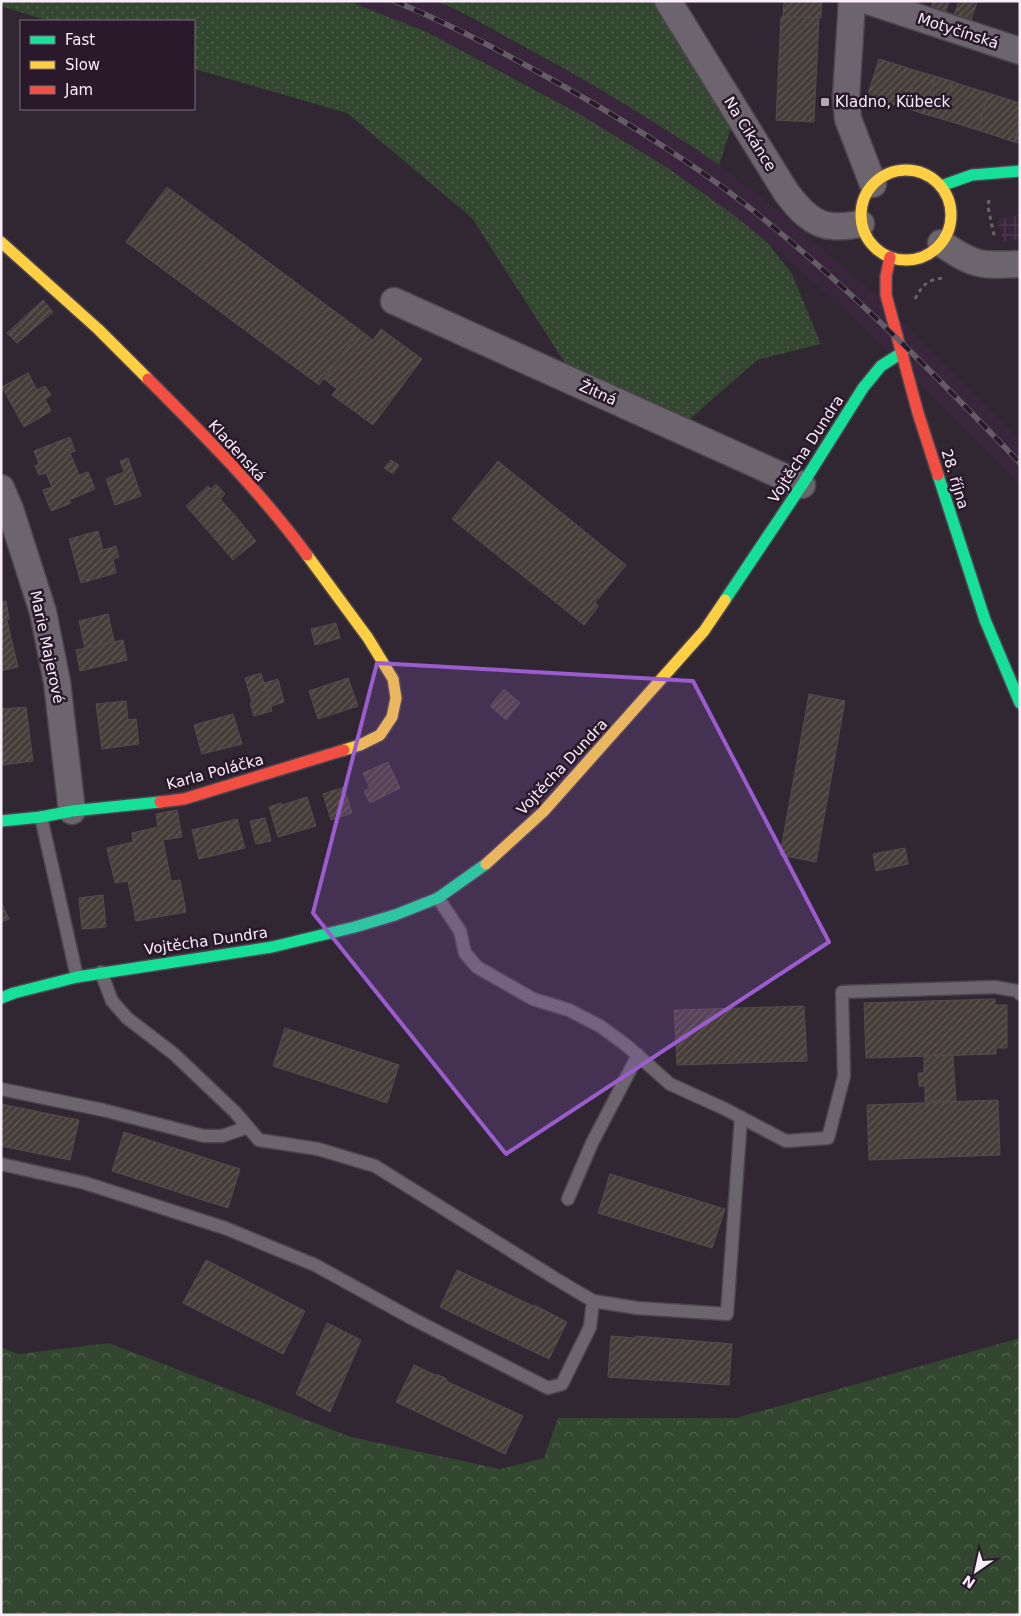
<svg xmlns="http://www.w3.org/2000/svg" width="1021" height="1616" viewBox="0 0 1021 1616" font-family="'DejaVu Sans',sans-serif">
<style>
.built{fill:#3a263c}
.industrial{fill:url(#industrial-grid)}
.grass{fill:url(#grass-dots)}
.forest{fill:url(#forest-crowns)}
.building{fill:url(#building-hatch);stroke:#534c4c}
.lines{fill:none;stroke-linecap:round;stroke-linejoin:round}
.lane-casing{stroke:#4d454e;stroke-width:15}
.street-casing{stroke:#4d454e;stroke-width:29}
.fast-casing{stroke:#4d454e;stroke-width:14}
.slow-casing{stroke:#4d454e;stroke-width:14}
.jam-casing{stroke:#4d454e;stroke-width:14}
.path{stroke:#6a636a;stroke-width:3;stroke-dasharray:4 4;stroke-linecap:butt}
.lane{stroke:#6c656e;stroke-width:12}
.street{stroke:#6c656e;stroke-width:26}
.fast{stroke:#16e098;stroke-width:11}
.slow{stroke:#ffcf43;stroke-width:11}
.jam{stroke:#f24e42;stroke-width:11}
.rail-casing{stroke:#655d66;stroke-width:5.5}
.rail{stroke:#2a192b;stroke-width:4;stroke-dasharray:11;stroke-linecap:butt}
.marked{fill:#9a5cce;fill-opacity:0.2;stroke:#9a5cce;stroke-width:4;stroke-linejoin:round}
.poi-dot{fill:#b3a8b4;stroke:#2a192b;stroke-width:2}
.labels{text-anchor:middle;dominant-baseline:central;stroke-width:5;stroke-linejoin:round;paint-order:stroke}
.street-label{font-size:15px;fill:#f9edfa;stroke:#2a192b}
.poi-label{font-size:15px;fill:#f9edfa;stroke:#2a192b;text-anchor:start}
</style>
<defs>
<pattern id="industrial-grid" width="8" height="8" patternUnits="userSpaceOnUse" patternTransform="scale(1.25)"><rect width="8" height="8" fill="#3a263c"/><path d="M0 4h8M4 0v8" fill="none" stroke="#4e3b4f"/></pattern>
<pattern id="grass-dots" width="8" height="8" patternUnits="userSpaceOnUse" patternTransform="scale(1.25)"><rect width="8" height="8" fill="#33462f"/><path d="M2 2h.1M6 6h.1" fill="none" stroke="#51614e" stroke-width="1.8" stroke-linecap="round"/></pattern>
<pattern id="forest-crowns" width="20" height="18" patternUnits="userSpaceOnUse" patternTransform="scale(1.25)"><rect width="20" height="18" fill="#33462f"/><path d="M2 6a3 3 0 1 1 6 0M12 15a3 3 0 1 1 6 0" fill="none" stroke="#51614e"/></pattern>
<pattern id="building-hatch" width="6" height="6" patternUnits="userSpaceOnUse" patternTransform="scale(1.25)"><rect width="6" height="6" fill="#463d39"/><path d="M-1 1l2-2M0 6l6-6M5 7l2-2" fill="none" stroke="#615957"/></pattern>
</defs>
<rect width="100%" height="100%" fill="#302732"/>
<path class="built" d="M348,1H436L440,3L592,85L652,120L719,165L788,218L874,294L1020,440V485L853,317L768,243L700,191L635,147L516,78L427,32Z"/>
<path class="industrial" d="M1020,215V240L1003,241L997,219Z"/>
<path class="grass" d="M1,1H348L427,32L576,112L668,168L735,216L768,243L792,274L821,344L757,360L690,419L565,363L472,218L347,113L194,69V21H49L1,6Z
M436,1H666L731,128L719,165C654,120 586,80 517,43C491,29 464,12 436,1Z"/>
<path class="forest" d="M1020,1338V1615H1V1347L18,1354L109,1343L351,1437L500,1469L544,1458L558,1418H736Z"/>
<path class="building" d="M784,1H822L821,18L783,17Z
M933,1H949L944,18L930,13Z
M959,1L977,2L969,27L952,21Z
M781,17L819,18L814,122L776,120Z
M879,59L917,71L906,108L867,97Z
M917,71L935,76L924,114L906,108Z
M935,76L955,82H953L942,119L924,114Z
M953,82L988,93L978,130L942,119Z
M988,93L1020,103V122L1014,142L978,130Z
M1020,122V143L1014,142Z
M167,187L360,330L319,385L126,242Z
M43,300L53,312L17,343L7,333Z
M381,329L422,359L373,425L332,395L337,389L324,379L360,330L373,340Z
M28,373L37,390L45,386L51,395L45,399L51,411L24,427L2,387Z
M70,437L75,451L70,453L79,475L88,472L95,489L69,500L71,503L51,511L43,490L52,487L46,473L39,475L35,466L39,464L34,451Z
M128,458L141,496L115,505L106,479L124,472L120,461Z
M391,460L399,465L393,474L384,468Z
M498,461L626,565L595,603L599,606L584,625L452,519Z
M216,484L225,494L220,499L238,519L215,539L186,506L208,486L211,489Z
M238,519L256,541L233,560L215,539Z
M98,531L103,550L116,546L119,557L113,559L116,573L81,583L69,539Z
M6,601L9,619L1,622V602Z
M108,614L114,641L85,648L79,621Z
M7,621L18,667L1,671V622Z
M336,623L340,638L315,645L311,629Z
M123,640L127,660L80,671L76,650Z
M261,673L272,711L254,716L250,703L252,702L245,678Z
M348,678L358,706L318,719L309,691Z
M278,679L284,702L271,706L264,683Z
M504,689L520,703L506,720L490,706Z
M809,694L845,701L816,862L780,855Z
M126,701L128,720L136,719L139,744L102,749L96,704Z
M26,707L33,761L3,765L1,749V709Z
M233,714L242,744L202,754L194,725Z
M388,762L400,788L370,803L364,791L370,788L363,773Z
M344,787L352,813L331,820L323,794Z
M307,797L316,826L278,837L269,807L281,803L282,805Z
M177,810L182,837L163,840L171,881L180,880L186,912L136,921L128,881L115,883L107,848L133,842L132,833L158,827L156,814Z
M265,818L271,841L256,844L250,821Z
M237,819L245,848L199,859L192,830Z
M905,848L908,864L876,871L873,854Z
M103,895L106,927L82,929L79,898Z
M1,902L9,919L1,922Z
M995,999V1005H1007V1048H996V1054L866,1058L864,1003Z
M804,1006L807,1061L677,1065L674,1010Z
M285,1028L399,1065L387,1103L273,1066Z
M953,1055L956,1101L925,1102V1086H919L918,1073H924V1056Z
M998,1100L1000,1155L869,1160L867,1105Z
M1,1104L79,1120L70,1160L1,1146Z
M124,1132L240,1169L228,1208L112,1171Z
M610,1174L725,1209L712,1248L598,1213Z
M206,1260L305,1311L283,1354L183,1303Z
M457,1270L533,1306L534,1305L567,1322L549,1359L440,1307Z
M327,1323L361,1340L330,1412L296,1394Z
M611,1336L635,1338L636,1336L732,1344L729,1385L608,1377Z
M414,1365L435,1375L436,1374L447,1379L446,1381L523,1416L505,1454L396,1402Z"/>
<g class="lines">
<g class="lane-casing">
<path id="lane" d="M41,817L77,977
M438,898L460,931L465,953L477,967L533,999L569,1010L600,1026L626,1045L670,1084L725,1109L786,1141L828,1138L844,1076L842,992L995,987L1018,991L1020,994
M101,972L112,1001L127,1018L174,1054L235,1112L259,1140L318,1149L375,1166L556,1279L593,1301L637,1308L727,1314L741,1117
M1,1089L103,1110L204,1136H222L248,1127
M1,1164L85,1183L225,1228L315,1265L413,1319L548,1388L562,1384L590,1327L593,1301
M568,1199L592,1143L638,1055"/>
</g>
<g class="street-casing">
<path id="street" d="M668,1L786,192C797,207 813,226 833,226C842,227 852,225 861,224
M852,1L846,97L848,119L873,184
M868,1L1020,51
M941,243C974,266 981,266 1020,264
M394,301L802,485
M1,488L10,509L43,612L57,682L72,811"/>
</g>
<g class="fast-casing">
<path id="fast" d="M941,186L972,175L1020,171
M938,475L985,620L1020,703
M725,600L802,485L863,388L881,366L903,352
M1,821L41,817L72,811L160,802
M1,998L14,993L77,977L272,947L355,927L395,915L438,898L486,864"/>
</g>
<g class="slow-casing">
<path id="slow" d="M861 215a45 45 0 1 1 90 0a45 45 0 1 1-90 0Z
M1,242L98,329L148,379
M307,555L368,638L393,679L396,698L392,717L380,735L360,745L344,750
M486,864L543,812L704,631L725,600"/>
</g>
<g class="jam-casing">
<path id="jam" d="M890,257L886,276V295L918,413L938,475
M148,379C203,434 260,491 307,555
M160,802L184,799L344,750"/>
</g>
<path class="path" d="M989,200L988,207L994,235L993,238
M915,299C922,285 928,279 944,278"/>
<use href="#lane" class="lane"/>
<use href="#street" class="street"/>
<use href="#fast" class="fast"/>
<use href="#slow" class="slow"/>
<use href="#jam" class="jam"/>
<g class="rail-casing">
<path id="rail" d="M394,1C450,24 503,52 556,82C634,126 710,173 778,231C864,302 942,382 1020,463"/>
</g>
<use href="#rail" class="rail"/>
</g>
<path class="marked" d="M377,663L693,681L829,942L506,1154L313,913Z"/>
<rect class="poi-dot" x="820" y="97" width="10" height="10" rx="2.5"/>
<g class="labels">
<g class="street-label">
<text transform="translate(958 31) rotate(18)">Motyčínská</text>
<text transform="translate(750 134) rotate(58)">Na Cikánce</text>
<text transform="translate(598 393) rotate(24)">Žitná</text>
<text transform="translate(806 449) rotate(-57)">Vojtěcha Dundra</text>
<text transform="translate(237 451) rotate(48)">Kladenská</text>
<text transform="translate(955 479) rotate(73)">28. října</text>
<text transform="translate(47 647) rotate(78)">Marie Majerové</text>
<text transform="translate(562 767) rotate(-47)">Vojtěcha Dundra</text>
<text transform="translate(215 772) rotate(-15)">Karla Poláčka</text>
<text transform="translate(206 941) rotate(-8)">Vojtěcha Dundra</text>
</g>
<g class="poi-label">
<text x="835" y="102">Kladno, Kübeck</text>
</g>
</g>
<rect width="1021" height="1616" fill="none" stroke="#f9edfa" stroke-width="5"/>
<rect x="20" y="20" width="175" height="90" fill="#2a192b" stroke="#7d6e7e"/>
<rect x="30" y="36" width="25" height="8" fill="#16e098" stroke="#7d6e7e"/>
<text x="65" y="45" font-size="15" fill="#f9edfa">Fast</text>
<rect x="30" y="61" width="25" height="8" fill="#ffcf43" stroke="#7d6e7e"/>
<text x="65" y="70" font-size="15" fill="#f9edfa">Slow</text>
<rect x="30" y="86" width="25" height="8" fill="#f24e42" stroke="#7d6e7e"/>
<text x="65" y="95" font-size="15" fill="#f9edfa">Jam</text>
<g transform="translate(976 1571) rotate(214)" stroke="#2a192b" stroke-width="4" paint-order="stroke">
<path d="M0-4L9 19L0 12L-9 19Z" fill="#f9edfa"/>
<text y="-8" font-size="14" font-weight="bold" text-anchor="middle" fill="#f9edfa">N</text>
</g>
</svg>
